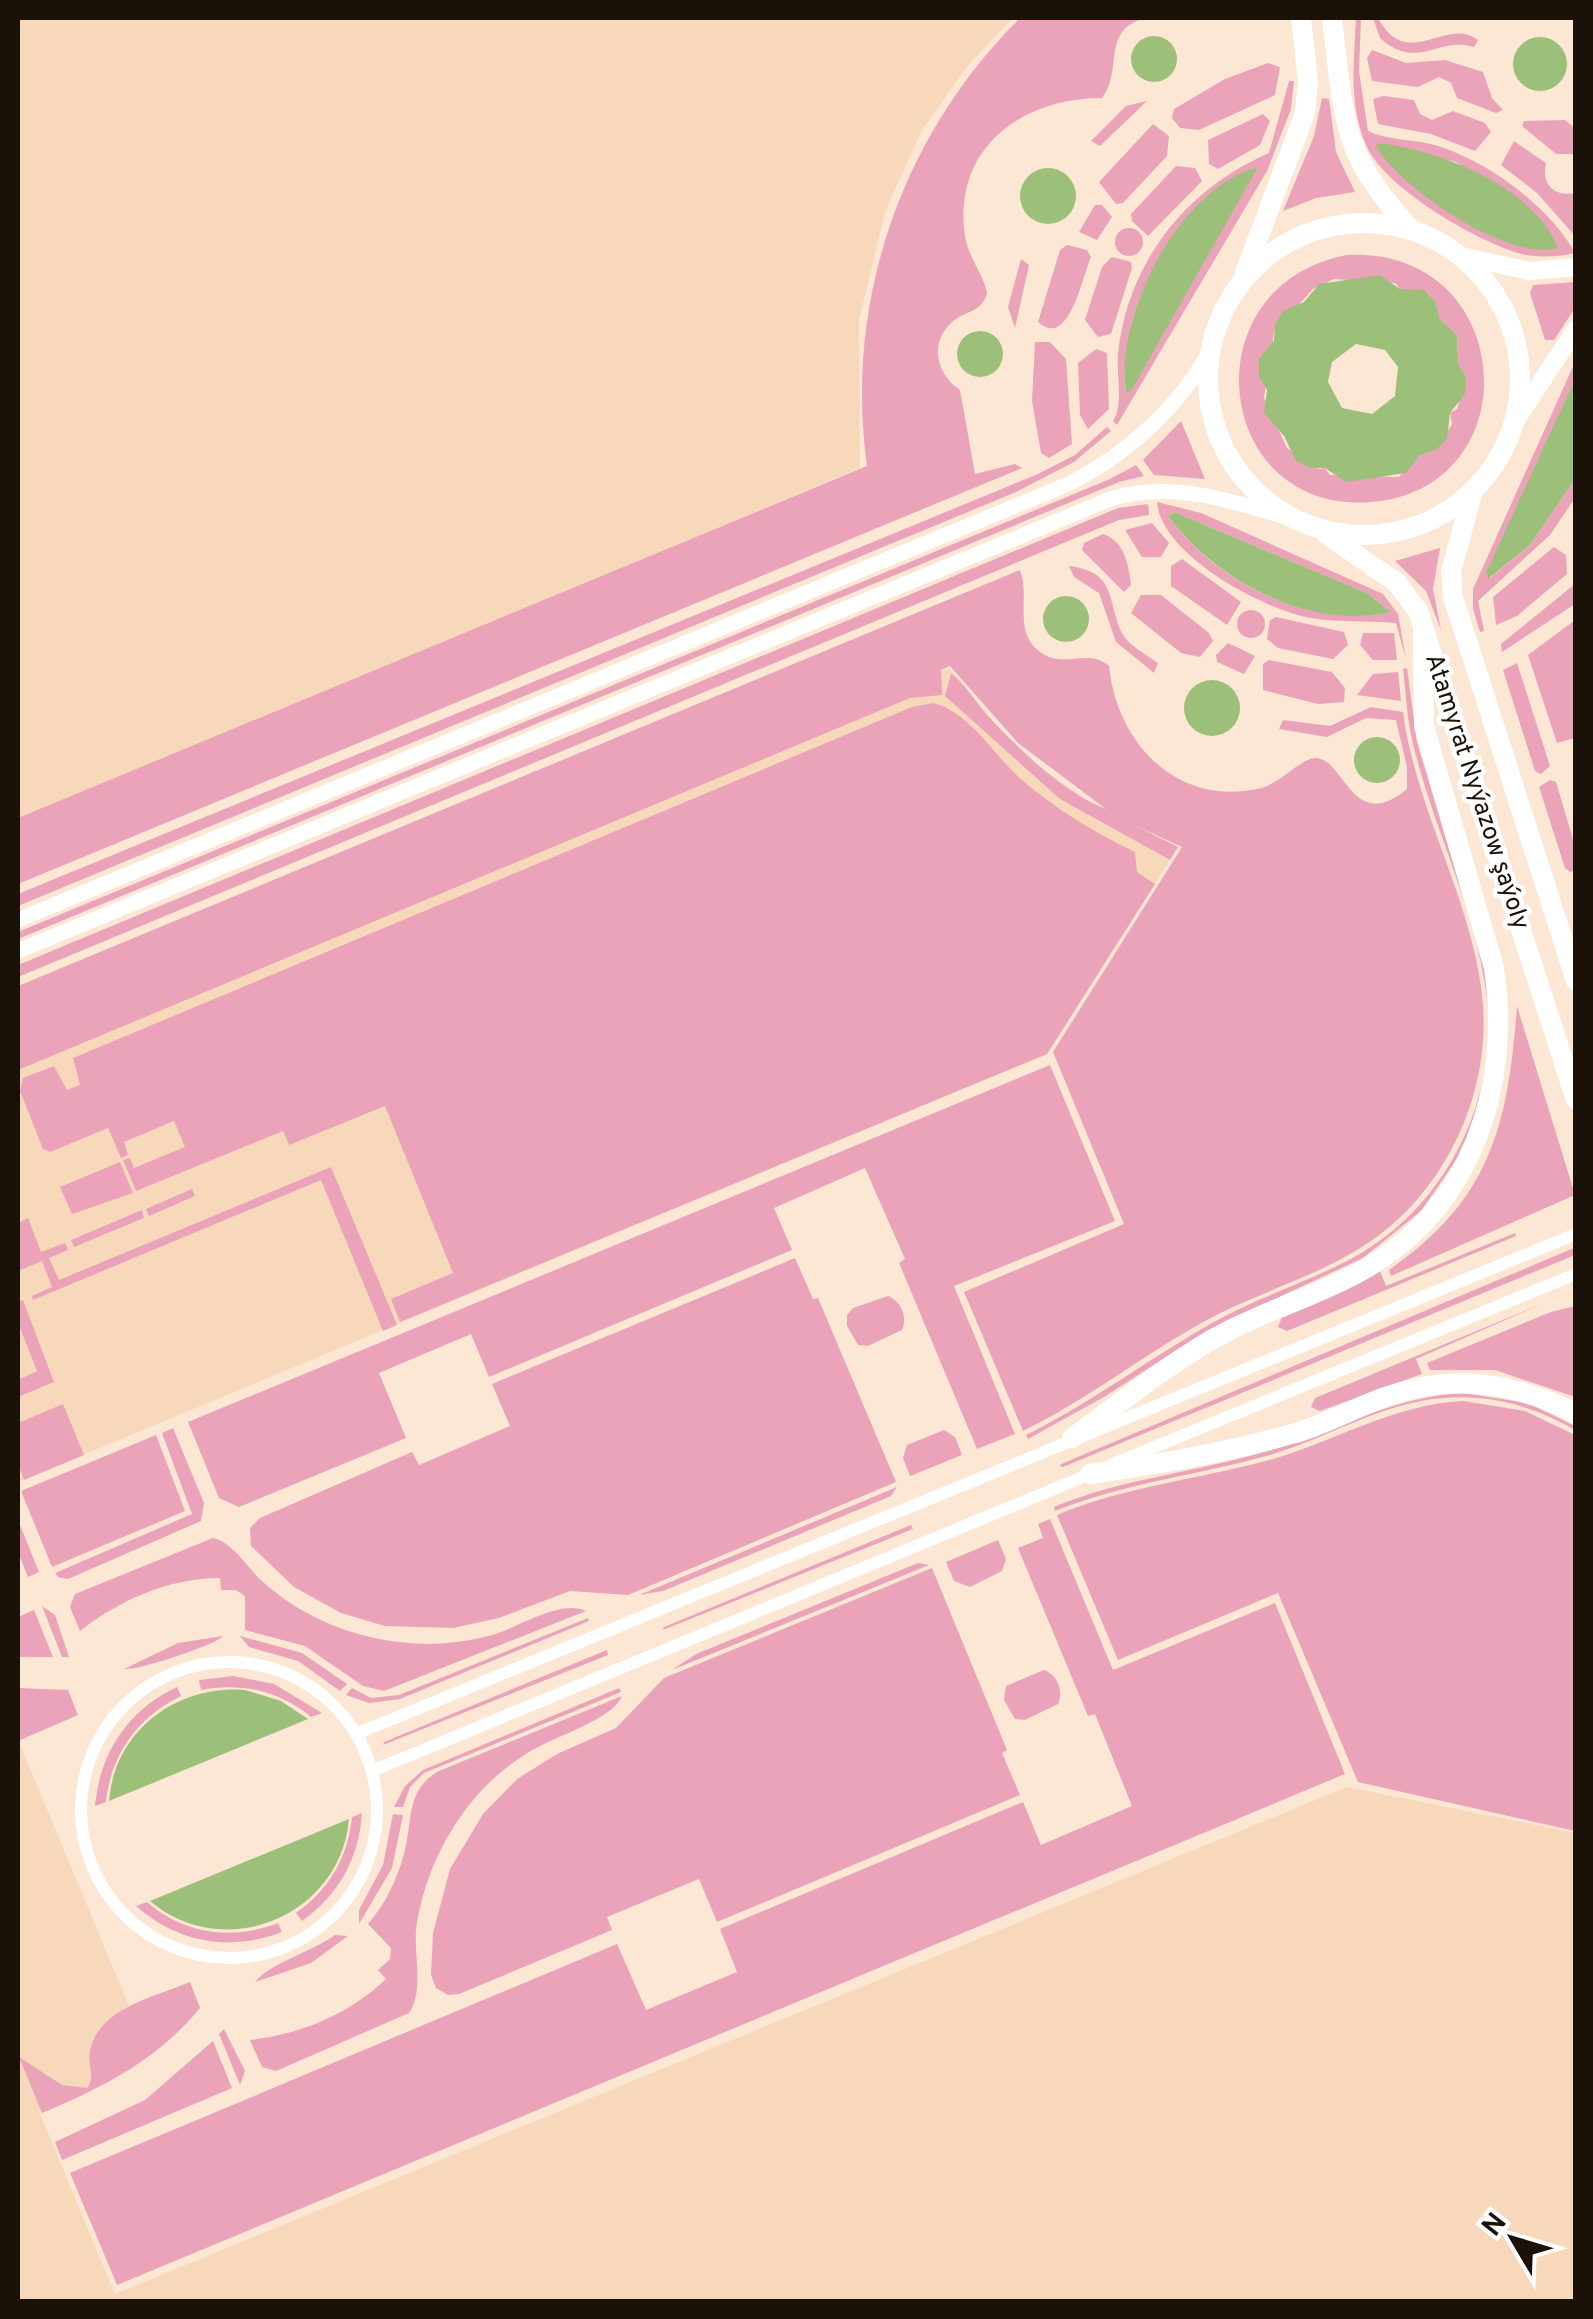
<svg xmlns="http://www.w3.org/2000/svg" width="1593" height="2319" viewBox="0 0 1593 2319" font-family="Overpass,sans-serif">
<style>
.built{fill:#f8d8bb}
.green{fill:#eba3ba;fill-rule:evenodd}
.water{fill:#9cc079;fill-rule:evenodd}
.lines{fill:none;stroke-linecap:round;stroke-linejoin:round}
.minor{stroke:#fff;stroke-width:12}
.tertiary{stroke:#fff;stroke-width:15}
.secondary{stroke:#fff;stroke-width:18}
.primary{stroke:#fff;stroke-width:20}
.labels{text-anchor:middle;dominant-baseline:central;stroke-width:9;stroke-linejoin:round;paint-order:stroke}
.street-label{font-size:25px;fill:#1a1109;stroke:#fff}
</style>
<rect width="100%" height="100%" fill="#fce7d4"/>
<path class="built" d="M18,18H1013L969,64L922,130L885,212L859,320L860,468L18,821Z
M949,668L997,726L1038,766L1094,805L1178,847L1047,1054L18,1482V1055Z
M18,1740L145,2044L89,2089L39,2111L115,2294L1347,1787L1575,1833V2301H18Z"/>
<path class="green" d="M1020,18H1146C1100,29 1124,70 1102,98C1022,98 952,148 965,236C968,257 983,273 987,293C982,313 966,310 952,322C929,343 936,374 960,390L975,474L1015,464L1022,468L18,884V818L867,466C844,302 901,136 1020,18Z
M1356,18H1361L1359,71L1368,131C1389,141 1416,139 1438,146C1492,163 1552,210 1575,253C1558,257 1540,258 1522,254C1479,243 1385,188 1367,147C1348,107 1354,60 1356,18ZM1379,143L1456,162L1524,206C1461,196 1409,207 1379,143Z
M1373,18H1378C1408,73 1446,15 1478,40L1474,47C1437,36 1418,72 1380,38Z
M1372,50L1406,63L1445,60L1483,72L1492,98L1503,110L1496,113L1457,98L1451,83L1439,77L1418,87L1372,81L1367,58Z
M1268,63L1280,67L1275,95L1199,130L1180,128L1172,118L1174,109L1225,79Z
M1289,81H1294L1291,109L1267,171L1117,425L1113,421C1124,405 1116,373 1118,353C1128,262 1186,189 1269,153ZM1239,176L1125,391C1121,301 1167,227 1239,176Z
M1383,96L1414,100L1420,114L1432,120L1453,111L1485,123L1491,132L1475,151L1431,134L1378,124L1373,99Z
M1322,98L1329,99L1336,152L1355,192L1316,198L1283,211L1314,136Z
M1147,101L1100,146L1091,141L1126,106Z
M1263,114L1270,121L1260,145L1218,169L1209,164L1208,140Z
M1565,120L1575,128V154H1556L1522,126L1524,121Z
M1153,124L1169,136L1167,156L1123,203L1116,204L1099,182Z
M1514,141L1546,163C1541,185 1555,197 1575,193V236L1537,193L1501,165Z
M1176,166L1195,168L1202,181L1148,236L1132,221L1131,214Z
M1095,205H1102L1112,217L1097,240L1079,232Z
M1115 242a14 14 0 1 1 28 0a14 14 0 1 1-28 0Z
M1067,245L1087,250L1091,257C1082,277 1069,350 1038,322L1060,250Z
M1347,255C1517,246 1533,488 1372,502C1214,516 1186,286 1347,255ZM1334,279L1395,283L1400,289L1430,295L1440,319L1457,335L1458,363L1466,378L1457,409L1450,413L1452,424L1436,450L1420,454L1399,477L1330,475L1325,468L1318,469L1287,448L1264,398L1274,332L1313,289Z
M1112,257L1131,262L1132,268L1111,334L1098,337L1085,320L1102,267Z
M1021,259L1029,265L1015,328L1008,307Z
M1575,282V308L1554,340H1545L1530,293L1533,285Z
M1035,342H1050L1066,359L1072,444L1049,458L1041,453L1032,401Z
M1096,349L1107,353L1109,409L1088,429L1080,415L1078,363Z
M1575,362V379L1486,576L1490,578L1530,545L1575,479V498L1550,535L1478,601L1484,631L1480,632L1473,609V589Z
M1181,421L1205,479L1154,475L1143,460Z
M1107,427L1111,431L1074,462L1016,492L18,906V894L1038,474L1075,455Z
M1136,465L1144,476L1119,482L18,939V932L1110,479Z
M1157,502L1201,513L1383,594L1398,614L1406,659L1396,623C1368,620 1340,623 1311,618C1264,610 1161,555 1157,502ZM1174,512L1367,593L1391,612C1308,629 1217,583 1168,516Z
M1148,504L1149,515L1119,520L18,977V965L1118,508Z
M1152,523L1169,543L1161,557H1142L1125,530Z
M1103,534C1125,541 1129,566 1131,585L1124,592L1082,550L1084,543Z
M1554,547L1566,555L1567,574L1517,616L1496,625L1493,597Z
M1440,548L1433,589L1441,630L1426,591L1395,561Z
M1182,559L1241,602L1227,625L1171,586V566Z
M1069,566C1116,572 1107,598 1121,631C1126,644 1147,655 1158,663L1154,673L1116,642L1099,593L1074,577Z
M1020,570C1031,598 1011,634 1043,654C1066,668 1088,648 1109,666C1117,744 1178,808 1261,788C1280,783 1300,760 1314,758C1344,755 1351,836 1407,789V767L1396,720L1366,718L1327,737L1279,729L1283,720L1330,726L1371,707L1403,712C1416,812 1475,904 1483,1005C1490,1101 1440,1201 1357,1250C1309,1279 1254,1294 1205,1321C1143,1355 1087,1400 1023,1431L964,1292L1124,1224L1053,1052L1182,847L1134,825L1178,847L1170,860L1060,799L945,696L951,674C963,681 976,702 987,715C1019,749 1062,792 1106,809L1018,743L950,666L941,670L942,695L910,698L18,1070V986Z
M1575,584V604L1502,652L1501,644Z
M1141,595H1161L1209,633L1213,641L1200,657L1181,653L1131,613Z
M1237 624a14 14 0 1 1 28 0a14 14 0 1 1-28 0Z
M1276,617L1344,632L1348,645L1333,659L1278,648L1267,639L1270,620Z
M1575,620V738L1557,743L1528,655Z
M1363,633H1394L1397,660H1373L1360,645Z
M1228,643L1255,656L1244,674L1217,662L1216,655Z
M1269,660L1332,672L1345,688L1344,702L1318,704L1263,690V664Z
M1517,663L1550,766L1541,774L1535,771L1503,670Z
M1407,668L1417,742L1490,987L1489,1069L1464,1149L1421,1211L1363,1258L1206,1331L1104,1397L1028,1439L1026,1435C1092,1402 1150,1358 1214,1322C1260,1296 1312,1281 1358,1255C1449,1203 1501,1094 1486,991C1474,906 1433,827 1413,744C1407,719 1406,694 1403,669Z
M1398,672L1401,701L1357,695L1373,674Z
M933,703C969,711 995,757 1022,780C1056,809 1095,833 1135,852L1137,872L1155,884L1047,1054L400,1322L391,1299L453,1273L385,1106L289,1145L283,1131L136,1191L123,1160L130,1158L134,1168L185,1147L174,1121L124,1142L128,1155L121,1158L108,1128L50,1152L43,1149L20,1091L23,1078L54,1066L67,1090L80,1085L73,1058L912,707Z
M1550,780L1556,782L1575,846V870L1570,872L1565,868L1539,787Z
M1517,1006L1575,1195L1391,1276L1389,1270C1493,1198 1508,1122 1517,1006Z
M1050,1065L1115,1221L954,1286L1015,1434L977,1449L899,1263L905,1259L865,1168L774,1208L792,1250L489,1377L471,1334L379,1373L406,1438L239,1507L219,1498L188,1422Z
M120,1162L133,1193L72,1214L60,1187Z
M331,1167L397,1325L383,1331L321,1180L33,1300L32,1296L52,1287L42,1261L18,1271V1223L28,1218L41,1252L65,1243L68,1250L49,1258L59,1280Z
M192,1189L195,1196L149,1216L146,1209Z
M142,1210L144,1218L74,1247L71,1240Z
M1515,1233L1516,1236L1287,1331L1278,1327L1282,1317L1380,1271L1386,1286Z
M1574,1248L1575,1255L1063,1467L1059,1465Z
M795,1258L813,1299L818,1298L896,1482L628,1595L570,1591L499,1618L453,1628L385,1626L341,1613L294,1587L251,1546L250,1528L260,1518L412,1452L419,1465L510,1426L492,1384Z
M888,1296C901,1301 908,1317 902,1330L868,1346L858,1345L847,1326V1315L853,1308Z
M23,1300L54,1382L18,1397V1380L37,1371L18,1323V1302Z
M1544,1303L1416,1359L1422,1374L1320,1411L1311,1407L1315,1398Z
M1575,1306V1397L1495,1370H1430L1427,1363L1551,1312Z
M1463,1393L1528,1403L1575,1426V1430C1535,1407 1491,1394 1444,1398C1383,1402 1328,1438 1270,1455C1199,1475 1124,1483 1055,1511L1054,1507C1123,1478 1199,1472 1271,1450C1336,1431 1394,1396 1463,1393Z
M1463,1401L1525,1411L1575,1435V1831L1358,1782L1278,1593L1118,1660L1057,1515C1126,1486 1201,1479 1273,1459C1338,1440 1395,1404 1463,1401Z
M63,1404L84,1455L24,1480L18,1463V1423Z
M173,1428L204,1503L201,1521L68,1579L58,1577L55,1573L192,1514L162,1433Z
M944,1430L955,1437L962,1455L910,1476L903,1458L907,1445Z
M156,1435L185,1511L52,1567L21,1491Z
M897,1487L891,1496L663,1591L639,1595Z
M1050,1519L1113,1670L1275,1603L1345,1774L117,2285L70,2173L617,1944L646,2010L737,1972L720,1929L1023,1802L1041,1845L1132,1806L1095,1714L1088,1716L1018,1548L1043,1538L1038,1524Z
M18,1520L39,1572L28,1577L18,1552Z
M911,1525L913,1529L663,1630L664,1627Z
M213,1538C234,1543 247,1568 263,1582C303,1618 356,1639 409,1643C436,1646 466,1642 492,1635C519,1628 559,1599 586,1611L384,1691L363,1686L305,1646L245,1630V1596L236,1590H221L220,1578C169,1578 120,1600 80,1631L70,1607L75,1594Z
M998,1540L1006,1559L1002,1571L970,1587L954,1581L946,1562Z
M918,1563L929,1565L672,1670L696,1654Z
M932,1568L1007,1750L1002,1753L1020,1795L717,1922L699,1879L607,1917L612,1930L459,1994L448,1995L436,1988L431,1975L433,1933L450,1869L483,1814L517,1779L557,1754L616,1728L664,1678Z
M42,1606L55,1615L69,1657H62Z
M34,1610L53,1657H18V1617Z
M588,1618L589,1621L400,1699L369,1703L346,1695L352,1688L371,1698L399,1695Z
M223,1636C218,1644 137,1671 124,1669L178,1643Z
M240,1636L302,1653L347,1684L340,1691L298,1661L249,1647Z
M607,1650L608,1655L383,1745L384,1742Z
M1044,1670C1058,1675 1064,1692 1058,1704L1025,1720L1015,1719L1004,1700L1006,1686Z
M233,1676L274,1684L322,1713L311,1717C280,1691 241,1682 201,1690L199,1680Z
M177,1687L181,1696C138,1717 111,1754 106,1802L95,1806C100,1752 128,1710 177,1687Z
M18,1688L68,1690L78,1715L18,1741Z
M619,1688L621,1692L424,1773L410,1787L403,1807H394L405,1786L423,1770Z
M622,1696C613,1720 549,1738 526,1754C507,1766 489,1781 474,1799C443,1836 422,1883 416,1930C414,1956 424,1992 409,2013L276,2071L262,2067L250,2040C301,2034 348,2015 386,1979L378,1970L390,1959L391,1948L368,1924C385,1904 397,1880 404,1854C413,1821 405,1790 439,1771Z
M362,1813C359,1858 339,1895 302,1921L296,1913C329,1890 348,1857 352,1817Z
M393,1814L403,1815L392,1868L359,1924V1910L383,1865Z
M147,1902C184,1934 232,1941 278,1923L282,1932C230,1952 178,1943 136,1906Z
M335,1935L348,1936L311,1963L255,1982C270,1963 312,1952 335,1935Z
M190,1982L200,2008C157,2060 104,2087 42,2113L19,2057L62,2085L87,2088C96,2076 87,2065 90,2051C98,2008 155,1997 190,1982Z
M224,2029L245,2071L240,2085L219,2034Z
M213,2041L232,2088L62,2160L55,2142L145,2100Z"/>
<path class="water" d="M1131 59a23 23 0 1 1 46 0a23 23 0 1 1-46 0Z
M1513 64a27 27 0 1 1 54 0a27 27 0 1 1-54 0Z
M1379,143C1440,150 1533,186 1558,248C1509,263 1399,187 1376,146Z
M1258,167L1131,391L1126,393C1114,316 1179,188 1258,167Z
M1020 196a28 28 0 1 1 56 0a28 28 0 1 1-56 0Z
M1380,275L1400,289L1424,290L1435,301L1440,319L1457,335L1458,363L1466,378L1465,394L1450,413L1447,439L1436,450L1420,455L1406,473L1346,482L1325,468H1310L1296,461L1284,436L1264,413L1267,390L1259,376V359L1274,340L1275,324L1283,311L1304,302L1319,284ZM1356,344L1385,350L1398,367L1395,396L1372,414L1342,408L1328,382L1332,362Z
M957 354a23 23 0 1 1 46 0a23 23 0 1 1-46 0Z
M1575,379V479L1530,545L1488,579L1486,573Z
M1174,512L1367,593L1391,612C1309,631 1216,581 1168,516Z
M1043 619a23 23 0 1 1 46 0a23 23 0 1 1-46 0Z
M1184 708a28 28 0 1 1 56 0a28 28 0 1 1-56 0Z
M1354 760a23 23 0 1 1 46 0a23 23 0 1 1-46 0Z
M245,1690L281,1701L308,1719L109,1801C115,1730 177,1685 245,1690Z
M349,1819C341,1916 224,1964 150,1901Z"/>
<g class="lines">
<path class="minor" d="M1113,1464L1576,1274
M81 1810a148 148 0 1 1 296 0a148 148 0 1 1-296 0Z
M356,1734L1576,1234
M372,1771L1095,1472"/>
<path class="tertiary" d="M18,920L1066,485C1124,457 1179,408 1210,350
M18,951L1113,498C1177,480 1237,503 1299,521"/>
<path class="secondary" d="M1461,256L1529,271L1576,267
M1512,426L1576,329"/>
<path class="primary" d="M1332,18C1344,115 1339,153 1410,228
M1208 379a156 156 0 1 1 312 0a156 156 0 1 1-312 0Z
M1245,273L1305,113L1308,81L1301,18
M1473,490L1451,572L1453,597L1576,981
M1326,534L1397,583L1418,611L1576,1100
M1072,1438C1123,1401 1174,1359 1230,1330C1273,1308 1321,1294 1363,1270C1471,1209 1512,1087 1494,968L1424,726L1423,628
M1090,1474C1158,1464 1225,1453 1292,1434C1326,1425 1357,1406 1391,1395C1453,1374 1519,1383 1576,1414"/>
</g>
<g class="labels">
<g class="street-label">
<text transform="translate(1476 792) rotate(72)">Atamyrat Nyýazow şaýoly</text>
</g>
</g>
<rect width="1593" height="2319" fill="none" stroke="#1a1109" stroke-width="40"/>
<g transform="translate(1513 2239) rotate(308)" stroke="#ffffff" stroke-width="8" paint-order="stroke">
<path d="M0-8L18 38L0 25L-18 38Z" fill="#1a1109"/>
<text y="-15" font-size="28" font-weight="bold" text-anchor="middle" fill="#1a1109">N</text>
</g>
</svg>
